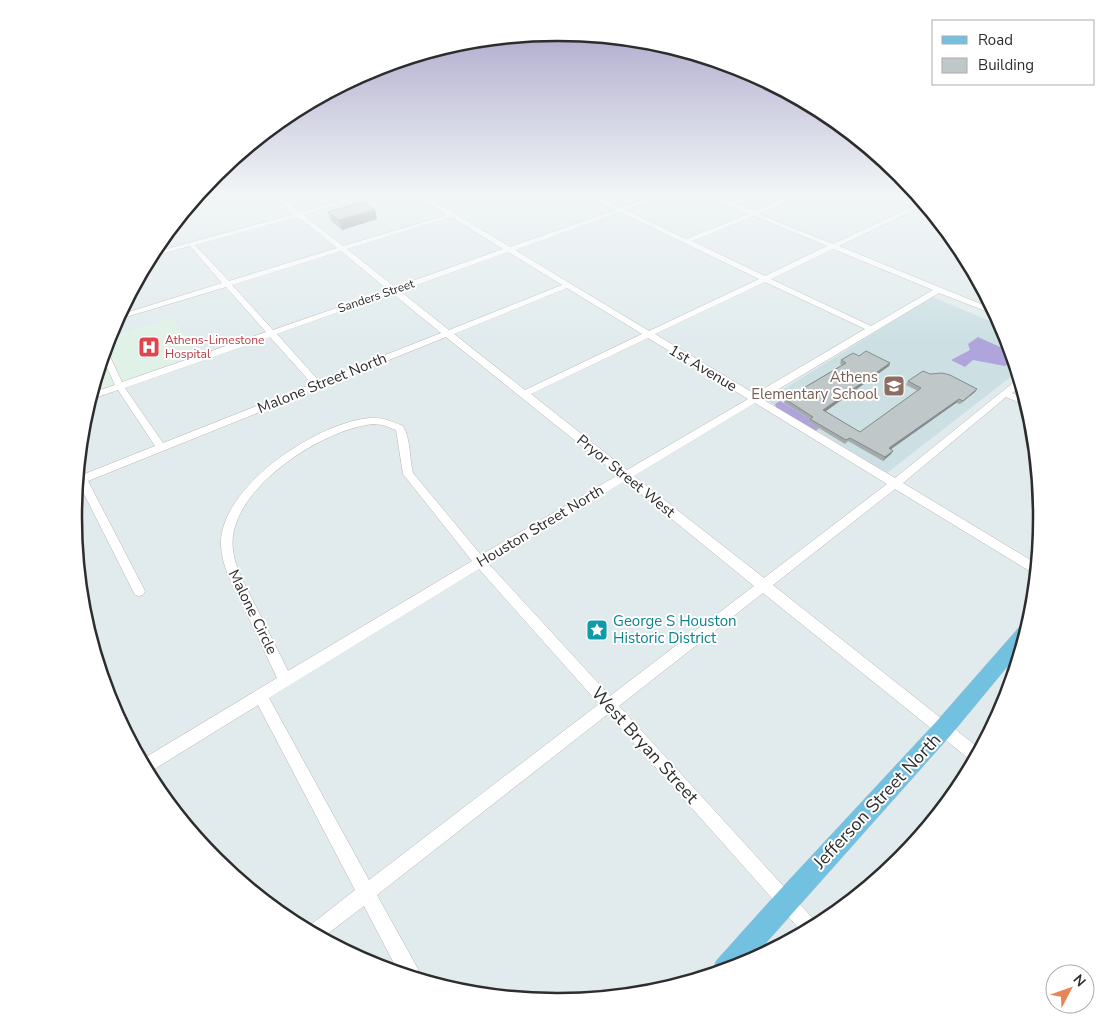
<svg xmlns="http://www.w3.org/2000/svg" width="1115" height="1034" viewBox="0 0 1115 1034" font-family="'Nunito Sans',sans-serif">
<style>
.education{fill:#cce0e4}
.medical{fill:#e0f2e8}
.green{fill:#afa5dc}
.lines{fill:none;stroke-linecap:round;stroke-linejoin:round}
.minor-casing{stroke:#bbb5b2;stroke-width:1}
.major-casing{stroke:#c8c8c8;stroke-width:1}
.minor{fill:#fff;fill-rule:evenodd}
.major{fill:#72c1e1;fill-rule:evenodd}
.wall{fill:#a5abad}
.shaded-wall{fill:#868b8d}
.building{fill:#c0c7c9;stroke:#868b8d}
.labels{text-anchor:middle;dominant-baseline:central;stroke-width:4;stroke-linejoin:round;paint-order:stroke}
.far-street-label{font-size:12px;fill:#2d2d2d;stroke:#fff}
.far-health-label{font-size:12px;fill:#be3a42;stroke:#fff;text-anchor:start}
.street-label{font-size:15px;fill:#2d2d2d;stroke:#fff}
.education-label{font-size:15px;fill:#785e54;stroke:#fff;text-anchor:end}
.culture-label{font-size:15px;fill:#0d838f;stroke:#fff;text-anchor:start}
.near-street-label{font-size:18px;fill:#2d2d2d;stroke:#fff}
.rim{fill:none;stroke:#2d2d2d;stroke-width:2.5}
</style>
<rect width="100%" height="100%" fill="#e1ebed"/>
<path class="education" d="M932,297L1002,326L1017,372L887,473L766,400Z"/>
<path class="medical" d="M172,318L199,356L91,393L108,338Z"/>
<path class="green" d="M978,337L1011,352L1014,361L1005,366L973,360L965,367L951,360L970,350L968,344Z
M780,401L812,420L809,422L819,428L816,431L776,408L775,404Z"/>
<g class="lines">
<g class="minor-casing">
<path id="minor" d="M273,196H280L300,212L357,196H368L304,215L343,246L447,215L418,196H426L510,247L615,210L588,196H597L621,208L654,196H664L626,210L686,239L748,214L708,196H717L754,211L792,196H801L759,214L833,244L922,202L925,205L839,246L993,309L996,315L939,293L762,399L895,478L1019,378L1021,385L1012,393L1025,399L1028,406L1006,397L903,483L1037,564L1036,575L895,489L773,585L980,749L973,762L763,593L619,706L818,924L803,933L608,714L377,895L418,969L420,976L419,979L399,973L364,906L322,938L306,929L308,927L355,890L258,705L148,773L141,760L277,678C266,654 254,630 243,606C234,587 222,568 221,546C218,487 318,422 370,418C382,417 393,422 403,426C411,440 409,457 413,473L481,555L618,475L446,337L88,481L145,591L143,595L139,596L135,595L79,484L76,485L77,477L155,446L118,390L89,400L91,393L115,385L102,357L104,350L108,352L122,382L266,332L226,287L116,320L119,315L222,283L190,246L150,257L152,253L294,214ZM620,212L759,279L649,331L515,250ZM754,216L827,246L765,276L692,241ZM298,217L337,248L229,281L195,245ZM451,217L503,249L395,287L347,249ZM833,249L933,290L871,326L771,279ZM341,251L388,290L273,330L232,285ZM508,252L562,285L449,330L400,291ZM765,282L865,329L755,394L655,334ZM567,288L642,334L525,390L454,334ZM392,293L441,333L319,381L277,334ZM270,337L312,384L163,443L125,388ZM648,338L748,399L627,470L531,394ZM755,403L887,484L764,578L634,476ZM373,424L383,425L396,430L403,474L472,561L288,671C277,649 266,626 254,603C246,586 235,569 233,550C225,492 321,429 373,424ZM625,481L754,586L610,696L488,563ZM479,569L599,704L369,880L269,698Z
M510,196H520L496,205L493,203Z"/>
</g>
<g class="major-casing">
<path id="major" d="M1027,622L1029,623L1021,650L950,736L749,962L714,973L713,970L716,961L778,892L936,722L1021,625Z"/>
</g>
<use href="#minor" class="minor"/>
<use href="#major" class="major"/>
</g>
<path class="wall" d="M328,212L377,219L342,230L331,221Z
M859,356L890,363L889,366L825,411L860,432L918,391L906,385L908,381L930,374L977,389L975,392L960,404L956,403L891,449L893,451L891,454L883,461L848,441L845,444L809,422L810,419L784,403L785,399L842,365L840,364L841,360Z"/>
<path class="shaded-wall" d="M375,210L377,219L342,230L339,220Z
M890,363L889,366L822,414L823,410Z
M977,389L975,392L960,404L963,401Z
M959,399L956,403L887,452L889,448Z
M893,451L891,454L883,461L885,457Z"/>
<path class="building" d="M364,202L375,210L339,220L328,212Z
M866,351L890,363L823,410L860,432L921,388L908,381L923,371L930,374L942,373L950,375L977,389L963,401L959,399L889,448L893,451L885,457L850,438L846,440L810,419L813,417L785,399L846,363L841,360L853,353L859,356Z"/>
<linearGradient id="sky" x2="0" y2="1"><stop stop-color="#a5a0c7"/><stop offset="0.57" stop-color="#f2f6f7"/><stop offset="1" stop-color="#f2f6f7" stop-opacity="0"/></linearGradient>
<rect width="1115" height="341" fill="url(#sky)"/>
<defs>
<g id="hospital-square" transform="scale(1.125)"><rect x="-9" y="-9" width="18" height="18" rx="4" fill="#e0444e" stroke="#fff"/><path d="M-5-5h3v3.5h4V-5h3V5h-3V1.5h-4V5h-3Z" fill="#fff"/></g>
<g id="school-square" transform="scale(1.125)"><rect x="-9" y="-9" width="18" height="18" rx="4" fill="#8d6e63" stroke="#fff"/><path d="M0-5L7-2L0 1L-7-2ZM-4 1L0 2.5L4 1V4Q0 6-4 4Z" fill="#fff"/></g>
<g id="sight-square" transform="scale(1.125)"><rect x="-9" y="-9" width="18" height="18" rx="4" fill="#0f9aa8" stroke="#fff"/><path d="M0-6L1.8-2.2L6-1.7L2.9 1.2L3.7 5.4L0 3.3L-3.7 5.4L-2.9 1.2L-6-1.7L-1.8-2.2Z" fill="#fff"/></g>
</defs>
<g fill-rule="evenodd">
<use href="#hospital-square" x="149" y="347"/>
<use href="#school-square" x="894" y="386"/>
<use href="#sight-square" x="597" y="630"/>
</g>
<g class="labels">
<g class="far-street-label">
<text transform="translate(376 296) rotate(-19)">Sanders Street</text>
</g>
<g class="far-health-label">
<text x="165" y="340">Athens-Limestone<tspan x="165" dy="14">Hospital</tspan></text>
</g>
<g class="street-label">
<text transform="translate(703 368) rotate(31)">1st Avenue</text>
<text transform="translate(322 383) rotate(-22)">Malone Street North</text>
<text transform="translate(626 476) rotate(39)">Pryor Street West</text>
<text transform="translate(540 526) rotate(-31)">Houston Street North</text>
<text transform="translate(253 612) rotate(64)">Malone Circle</text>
</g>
<g class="education-label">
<text x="878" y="377">Athens<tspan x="878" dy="17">Elementary School</tspan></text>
</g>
<g class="culture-label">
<text x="613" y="621">George S Houston<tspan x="613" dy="17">Historic District</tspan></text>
</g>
<g class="near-street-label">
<text transform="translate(645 745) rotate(48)">West Bryan Street</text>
<text transform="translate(877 801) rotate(-47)">Jefferson Street North</text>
</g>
</g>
<path d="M0 0H1115V1034H0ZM557 41H558A475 475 0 0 1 1033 516V518A475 475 0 0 1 558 993H557A475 475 0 0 1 82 518V516A475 475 0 0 1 557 41Z" fill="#fff" fill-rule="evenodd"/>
<path class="rim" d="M557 41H558A475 475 0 0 1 1033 516V518A475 475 0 0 1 558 993H557A475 475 0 0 1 82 518V516A475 475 0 0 1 557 41Z"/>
<rect x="932" y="20" width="162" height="65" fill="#ffffff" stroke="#ababab"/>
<rect x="942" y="36" width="25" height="8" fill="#72c1e1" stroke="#ababab"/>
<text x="978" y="45" font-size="15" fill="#2d2d2d">Road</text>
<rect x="942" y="58" width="25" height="15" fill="#c0c7c9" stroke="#ababab"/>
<text x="978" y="70" font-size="15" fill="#2d2d2d">Building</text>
<g transform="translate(1070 989) rotate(49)"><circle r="24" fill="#ffffff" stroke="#ababab"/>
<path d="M0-4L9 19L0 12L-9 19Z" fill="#e68655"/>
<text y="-8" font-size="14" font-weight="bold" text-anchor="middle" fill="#2d2d2d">N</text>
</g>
</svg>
